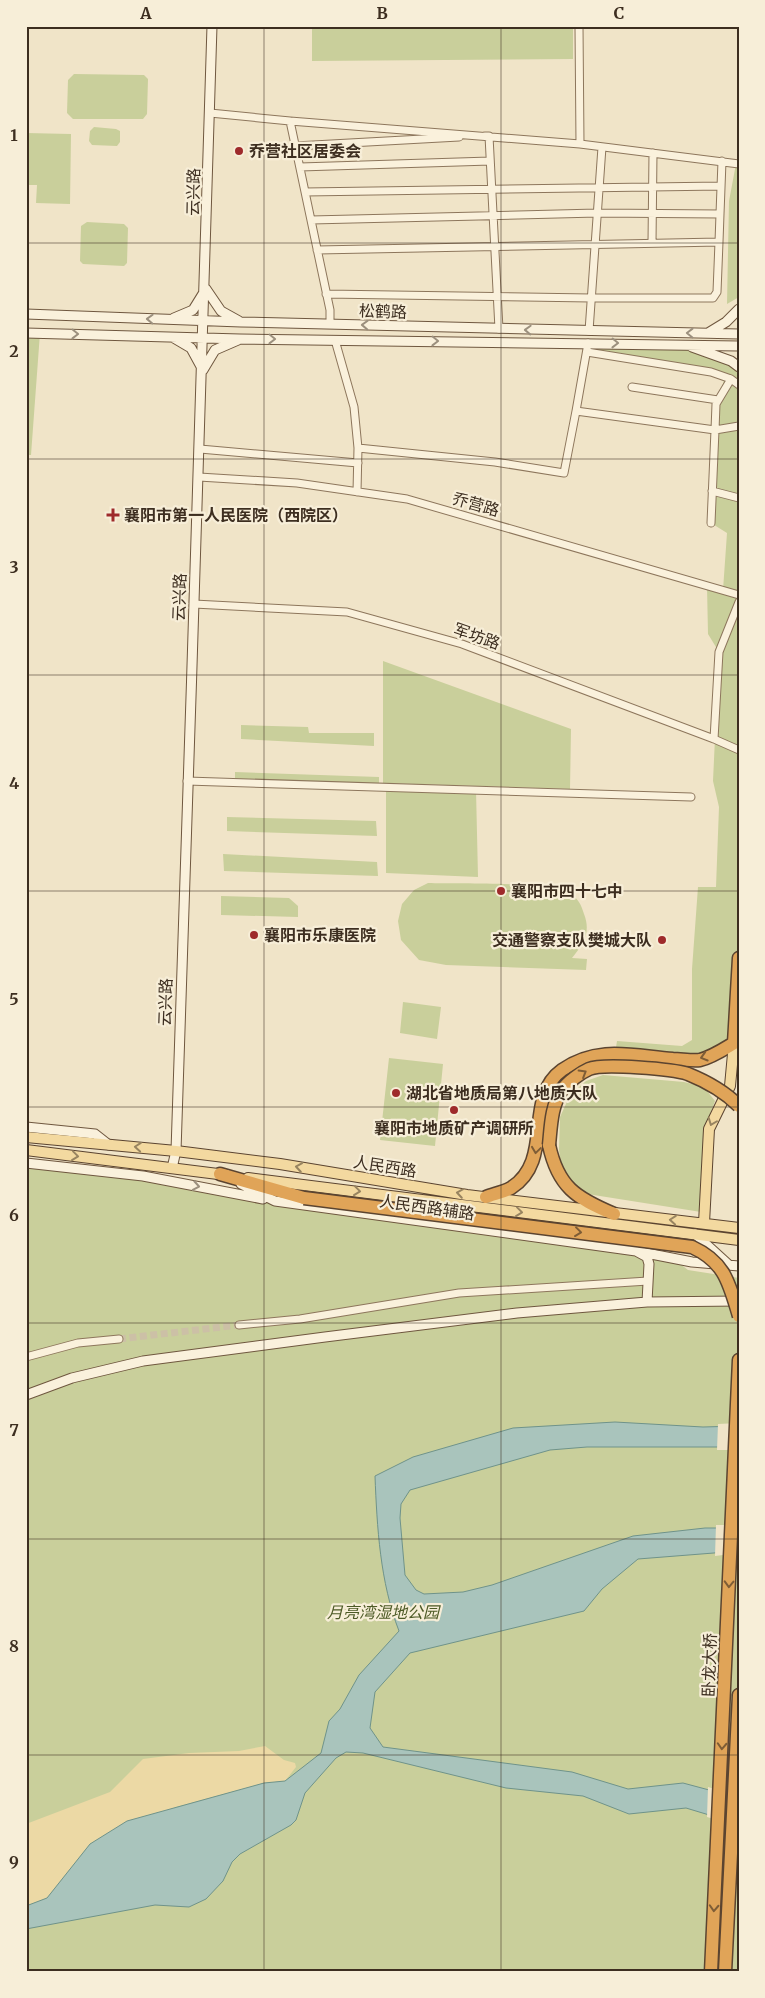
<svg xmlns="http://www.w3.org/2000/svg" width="765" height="1998" viewBox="0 0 765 1998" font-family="Merriweather,'Noto Sans SC',serif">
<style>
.green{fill:#c9cf9b}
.sand{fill:#ecd9a5}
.water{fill:#a9c4bc;stroke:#6f938a}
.pier{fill:#f0e4c8}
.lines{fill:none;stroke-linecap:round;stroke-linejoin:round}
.street-tunnel{stroke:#ccc0a6;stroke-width:7;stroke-dasharray:7 3.5;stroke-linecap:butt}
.street-casing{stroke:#8d765c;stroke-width:9}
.secondary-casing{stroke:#6f573f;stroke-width:11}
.primary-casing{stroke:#5b4430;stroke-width:12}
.highway-casing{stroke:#5b4430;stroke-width:15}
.street{stroke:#faf1dc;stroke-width:7}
.secondary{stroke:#faf1dc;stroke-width:9}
.primary{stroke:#f3d9a0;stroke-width:10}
.highway{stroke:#e0a458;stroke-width:12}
.highway-bridge-casing{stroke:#5b4430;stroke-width:15;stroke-linecap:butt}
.highway-bridge{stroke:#e0a458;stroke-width:12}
.oneway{stroke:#9c907e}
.oneway2{stroke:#7e5d36}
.oneway3{stroke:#988460}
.grid{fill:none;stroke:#3d2e20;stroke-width:1;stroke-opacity:0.55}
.poi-dot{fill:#9e2a2b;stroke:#f7eed8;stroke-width:2}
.labels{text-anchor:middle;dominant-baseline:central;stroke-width:4.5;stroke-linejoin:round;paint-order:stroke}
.poi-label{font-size:16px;font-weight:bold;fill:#3d2e20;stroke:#f7eed8;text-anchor:start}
.street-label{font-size:16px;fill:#3d2e20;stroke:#f7eed8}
.park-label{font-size:16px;font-style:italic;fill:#4d5a26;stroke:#f7eed8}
.neatline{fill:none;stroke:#3d2e20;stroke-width:2}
.grid-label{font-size:16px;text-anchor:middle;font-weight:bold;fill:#3d2e20}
</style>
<rect width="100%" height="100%" fill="#f0e4c8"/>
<path class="green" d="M312,26H573V59L312,61Z
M74,74L144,75L148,79L147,114L143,119H73L67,113L68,80Z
M94,127L116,129L120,131V142L117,146L92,145L89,141L90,131Z
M26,133L71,134L70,204L36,203L37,185H26Z
M739,148V297L727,304L729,201Z
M87,222L124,224L128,228L127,263L124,266L83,264L80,261L81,226Z
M26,333H40L31,455H26Z
M588,343L682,344L739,367V958L734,1043L699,1060L615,1054L617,1041L682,1046L692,1040V969L698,887H716L719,807L713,781L719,652L708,634L707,586L723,590L727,533L711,523L718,400L725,377L587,352Z
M383,661L571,729L570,789L383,783Z
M241,725L308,727L309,733H374V746L241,739Z
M235,772L379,777V787L235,783Z
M386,787L476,790L478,877L386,873Z
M227,817L376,821L377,836L227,831Z
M223,854L377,862L378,876L224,871Z
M428,883C457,884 549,881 569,893C578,898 581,904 584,914C591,932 584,943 572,958L587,959L586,970L446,965L419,960L401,940L398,921L402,904L414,890Z
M221,896L289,898L298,906V917L221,915Z
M403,1002L441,1007L437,1039L400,1033Z
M389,1058L443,1064L435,1146L380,1140Z
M603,1075L684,1082L704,1087L715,1101L705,1128L701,1212L581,1193L562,1172L559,1150L560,1117L570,1095L586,1081Z
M26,1163L176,1183L671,1257L688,1270L739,1278V1972H26Z"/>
<path class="sand" d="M265,1746L284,1760L295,1763L296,1767L285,1781L264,1783L176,1807L90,1844L47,1898L26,1906V1824L110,1792L143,1759L189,1753L239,1751Z"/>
<path class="water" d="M615,1422L703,1427L739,1426V1447H587L550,1450L410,1490L401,1504L400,1518L405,1575L416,1590L424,1594L463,1592L492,1585L633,1536L705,1528H739V1551L638,1559L602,1589L584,1611L410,1653L375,1692L370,1728L383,1747L572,1772L628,1789L683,1783L739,1798V1824L686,1808L629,1814L583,1796L506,1788L363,1753L346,1752L336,1758L305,1793L296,1820L291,1825L240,1854L232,1862L223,1881L206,1899L189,1907L155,1905L26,1929V1906L47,1898L90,1844L127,1821L264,1783L285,1781L321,1753L329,1721L340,1709L359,1675L399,1631C380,1582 377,1527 375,1476L413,1457L513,1428Z"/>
<path class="pier" d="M739,1423V1450H717L718,1424Z
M716,1525H739V1553L715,1556Z
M708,1787L739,1796V1826L707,1817Z"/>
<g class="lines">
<path class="street-tunnel" d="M119,1339L239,1325"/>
<g class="street-casing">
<path id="street" d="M579,26L580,144
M210,113L290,121L580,144L739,164
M290,121L330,310V324
M485,136H489L499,329
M295,146L459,137
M300,167L490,161
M305,192L721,186
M720,214L722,161
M311,220L597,213L720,214L719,242
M652,243L653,153
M317,250L719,242L717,292L713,298H591L326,294
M589,331L602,147
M335,340L354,407L358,448L357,492
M588,343L576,411L715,430L711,523
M587,352L711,372L731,379L716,404L715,430L739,426
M731,379L739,385
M632,387L718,400
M358,448L495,462L564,473L576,411
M200,449L358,463
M199,477L297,483L407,499L739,595
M712,491L739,498
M194,604L347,612L462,644L714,739L739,750
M714,739L719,652L739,602
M187,781L691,797
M239,1325L300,1319L459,1293L648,1281
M26,1357L78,1343L119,1339"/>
</g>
<g class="secondary-casing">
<path id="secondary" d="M26,314L241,322L739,334
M174,318L193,310L206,289L221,311L239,321
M26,333L240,339L739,346
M708,333L726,322L739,309
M174,338L191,348L203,370L215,350L238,340
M692,347L731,361L739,367
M26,1127L95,1134L109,1145
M26,1163L143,1176L263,1199
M172,1168L176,1151C187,776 203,401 212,26
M241,1184L275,1201L636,1251L647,1257L649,1264L647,1302
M695,1234L729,1265
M641,1252L692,1262L739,1266
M26,1395L72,1378L143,1361L325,1337L517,1313L647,1302L739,1301"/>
</g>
<g class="primary-casing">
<path id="primary" d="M26,1137L176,1151L280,1164L467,1195L739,1228
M26,1150L226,1175
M248,1178L739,1240
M704,1223L709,1129L730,1086L734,1043"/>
</g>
<g class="highway-casing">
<path id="highway" d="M549,1145C558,1187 576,1198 614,1214
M220,1174L304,1198
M486,1197C494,1194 504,1192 511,1188C555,1160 523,1098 562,1070C598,1045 633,1056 673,1059C681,1059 692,1061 700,1060C712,1057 724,1049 734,1043L739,958
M711,1972L739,1360
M725,1972L739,1695"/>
</g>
<use href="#street" class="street"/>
<use href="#secondary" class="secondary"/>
<use href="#primary" class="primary"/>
<use href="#highway" class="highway"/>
<g class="highway-bridge-casing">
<path id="highway-bridge" d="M549,1145C551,1126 551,1106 562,1090C568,1082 580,1073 589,1069C603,1063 673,1069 688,1074C708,1082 724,1091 739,1106
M304,1198L692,1247C725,1262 729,1283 739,1316"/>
</g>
<use href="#highway-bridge" class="highway-bridge"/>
</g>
<defs><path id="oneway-chevron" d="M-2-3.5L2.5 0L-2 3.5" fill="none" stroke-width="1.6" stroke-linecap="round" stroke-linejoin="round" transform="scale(1.25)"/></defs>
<g class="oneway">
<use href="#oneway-chevron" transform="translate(150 319) rotate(-178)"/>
<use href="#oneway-chevron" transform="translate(365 325) rotate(-178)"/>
<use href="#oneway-chevron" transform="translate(528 330) rotate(-178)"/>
<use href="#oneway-chevron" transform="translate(690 333) rotate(-179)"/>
<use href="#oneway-chevron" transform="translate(75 334) rotate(1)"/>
<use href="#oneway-chevron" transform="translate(272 339) rotate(1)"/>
<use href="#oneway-chevron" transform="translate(435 341) rotate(1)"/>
<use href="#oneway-chevron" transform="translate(615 343) rotate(1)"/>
<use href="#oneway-chevron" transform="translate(196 1186) rotate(10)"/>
</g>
<g class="oneway2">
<use href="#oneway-chevron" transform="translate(704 1057) rotate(163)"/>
<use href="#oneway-chevron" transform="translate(583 1073) rotate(-31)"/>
<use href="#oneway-chevron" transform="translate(536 1150) rotate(98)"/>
<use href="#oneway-chevron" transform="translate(578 1232) rotate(7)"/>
<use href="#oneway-chevron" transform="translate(729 1584) rotate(92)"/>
<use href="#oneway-chevron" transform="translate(722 1746) rotate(93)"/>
<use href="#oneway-chevron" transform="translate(714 1908) rotate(93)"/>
</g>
<g class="oneway3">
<use href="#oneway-chevron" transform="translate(712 1122) rotate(111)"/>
<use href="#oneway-chevron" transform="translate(138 1147) rotate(-175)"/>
<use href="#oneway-chevron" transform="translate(75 1156) rotate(7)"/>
<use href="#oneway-chevron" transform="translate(299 1167) rotate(-171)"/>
<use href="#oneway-chevron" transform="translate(357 1191) rotate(7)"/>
<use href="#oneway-chevron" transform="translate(460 1193) rotate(-171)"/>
<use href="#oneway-chevron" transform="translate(519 1212) rotate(7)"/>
<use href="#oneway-chevron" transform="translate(673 1220) rotate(-175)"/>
</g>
<path class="grid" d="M264,26V1972M501,26V1972M26,243H739M26,459H739M26,675H739M26,891H739M26,1107H739M26,1323H739M26,1539H739M26,1755H739"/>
<g class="poi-dot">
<circle cx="239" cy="151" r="5"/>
<path d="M110.5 507.5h5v5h5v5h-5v5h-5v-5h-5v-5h5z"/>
<circle cx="501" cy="891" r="5"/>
<circle cx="254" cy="935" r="5"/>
<circle cx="662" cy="940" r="5"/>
<circle cx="396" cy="1093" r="5"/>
<circle cx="454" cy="1110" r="5"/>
</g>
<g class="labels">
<g class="poi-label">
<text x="249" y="151">乔营社区居委会</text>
<text x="124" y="515">襄阳市第一人民医院（西院区）</text>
<text x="511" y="891">襄阳市四十七中</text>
<text x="264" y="935">襄阳市乐康医院</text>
<text x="652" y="940" text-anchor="end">交通警察支队樊城大队</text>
<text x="406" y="1093">湖北省地质局第八地质大队</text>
<text x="454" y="1128" text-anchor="middle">襄阳市地质矿产调研所</text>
</g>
<g class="street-label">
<text transform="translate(193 192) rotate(-89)">云兴路</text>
<text transform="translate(383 311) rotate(2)">松鹤路</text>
<text transform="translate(476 504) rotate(16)">乔营路</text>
<text transform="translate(179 597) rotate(-88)">云兴路</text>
<text transform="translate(477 636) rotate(19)">军坊路</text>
<text transform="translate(165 1002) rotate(-88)">云兴路</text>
<text transform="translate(385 1166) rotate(9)">人民西路</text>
<text transform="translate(427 1207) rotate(8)">人民西路辅路</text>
<text transform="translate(709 1665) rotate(-88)">卧龙大桥</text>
</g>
<g class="park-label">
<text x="383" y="1612">月亮湾湿地公园</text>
</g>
</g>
<rect width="765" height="1998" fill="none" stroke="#f7eed8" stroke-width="55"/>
<rect x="28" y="28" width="710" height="1942" class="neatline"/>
<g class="grid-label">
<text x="146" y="19">A</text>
<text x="382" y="19">B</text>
<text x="619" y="19">C</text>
<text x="14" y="141">1</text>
<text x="14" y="357">2</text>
<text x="14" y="573">3</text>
<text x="14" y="789">4</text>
<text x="14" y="1005">5</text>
<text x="14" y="1221">6</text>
<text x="14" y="1436">7</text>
<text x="14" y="1652">8</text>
<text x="14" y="1868">9</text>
</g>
</svg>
